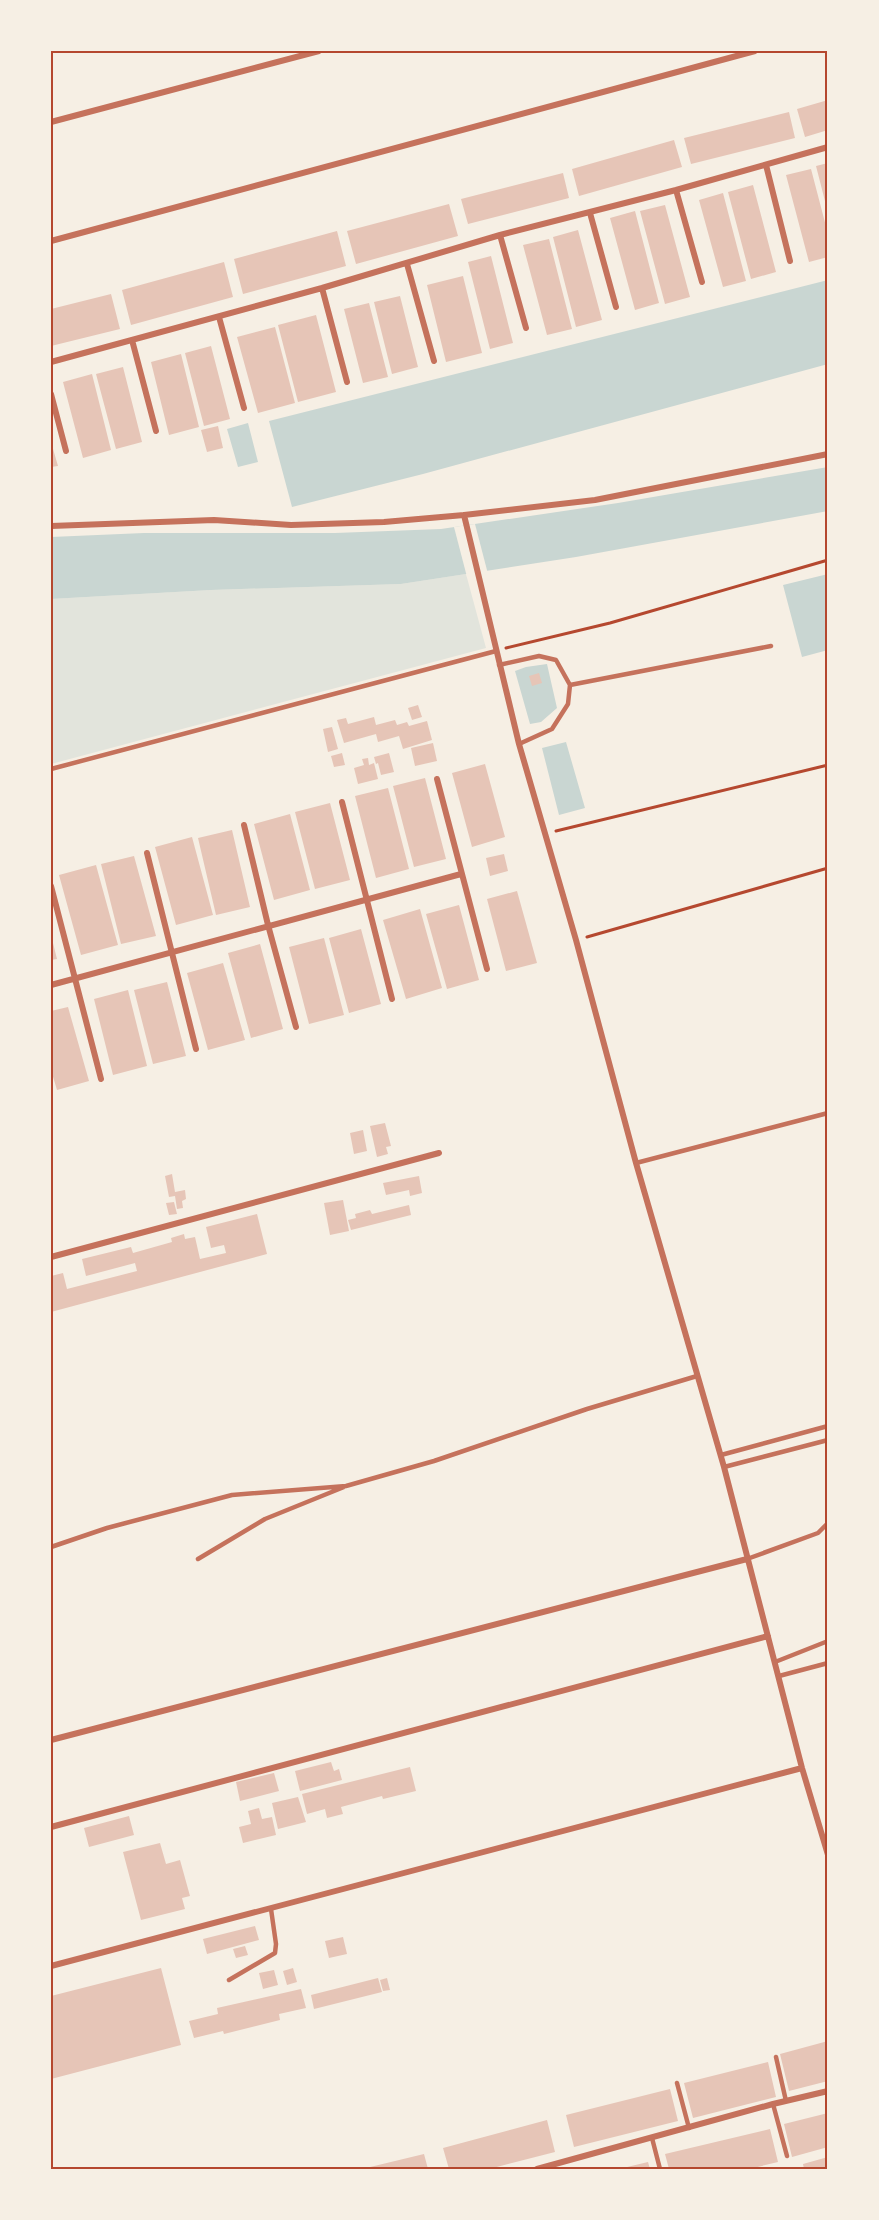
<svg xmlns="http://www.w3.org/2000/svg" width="879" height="2220" viewBox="0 0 879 2220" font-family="'Fira Sans Condensed',sans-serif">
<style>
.green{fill:#e2e4dc}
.water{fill:#c9d6d2}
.pier{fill:#f6efe4}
.building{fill:#e6c5b7}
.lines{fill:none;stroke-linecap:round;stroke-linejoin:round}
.path{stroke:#b5482f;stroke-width:3}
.service{stroke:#c5725c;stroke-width:4.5}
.minor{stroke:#c5725c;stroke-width:6}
.neatline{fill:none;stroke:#b5482f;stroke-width:2}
</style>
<rect width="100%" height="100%" fill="#f6efe4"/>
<path class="green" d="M466,574L486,648L51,764V599L211,590L401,584Z"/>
<path class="water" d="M828,280V364L423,474L292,507L269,421Z
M248,423L258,462L238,467L227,429Z
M828,467V511L576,557L401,584L211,590L51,599V537L144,533H335L441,529L618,503Z
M828,574V650L802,657L783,585Z
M547,664L557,708L541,722L530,724L515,671L526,667Z
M566,742L585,808L559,815L542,748Z"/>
<path class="pier" d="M475,524L488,574L467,577L454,527Z"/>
<path class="building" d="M828,100V130L805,137L797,109Z
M789,112L795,138L691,164L684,138Z
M674,140L682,167L579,196L572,169Z
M828,163V209H827L816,166Z
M811,169L828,234V257L809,262L786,175Z
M563,173L569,198L468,224L461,199Z
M753,185L776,272L751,279L728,192Z
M723,193L746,281L723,287L699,200Z
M449,204L458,236L356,264L347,231Z
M665,205L690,297L665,304L640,211Z
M635,211L659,303L635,310L610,218Z
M578,230L602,320L576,327L553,237Z
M337,231L346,266L243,294L234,259Z
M549,239L572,329L547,335L523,245Z
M491,256L513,343L490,349L468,262Z
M224,262L233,297L131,325L122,290Z
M463,276L482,353L446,362L427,285Z
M111,294L120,329L51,346V309Z
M400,296L418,367L392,374L374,302Z
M369,303L388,377L363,383L344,309Z
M316,315L336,392L298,402L278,325Z
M275,327L295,403L258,413L237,337Z
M211,346L230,419L204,426L185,353Z
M181,354L199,427L169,435L151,362Z
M123,367L142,442L116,449L96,374Z
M92,374L111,450L83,458L63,382Z
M218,426L223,448L207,452L201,430Z
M51,442L58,466L51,467Z
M539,673L542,683L532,686L529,676Z
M418,705L422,717L412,720L408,708Z
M374,717L376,725L395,720L397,725L407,722L409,726L427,721L432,740L403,749L399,736L378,742L376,734L344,743L337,720L346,718L348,724Z
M332,727L338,749L328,752L323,729Z
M433,743L437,761L415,766L411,748Z
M342,753L345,765L334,767L331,756Z
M389,753L394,772L381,775L378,763L376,764L374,757Z
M368,758L369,765L374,763L378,779L358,784L354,768L364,765L362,759Z
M485,764L505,837L472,847L452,773Z
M425,778L446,859L414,867L393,786Z
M388,788L409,869L376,878L355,796Z
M330,803L350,880L315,889L295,812Z
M290,814L310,890L274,900L254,824Z
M232,830L250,907L216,915L198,838Z
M192,837L213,915L176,925L155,847Z
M504,854L508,871L490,876L486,858Z
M134,856L156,936L121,944L101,864Z
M96,865L118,945L81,955L59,875Z
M517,891L537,963L506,971L487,899Z
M459,905L479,980L447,989L426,914Z
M420,909L442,988L406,999L383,920Z
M361,929L381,1004L349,1013L329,938Z
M324,938L344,1015L309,1024L289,947Z
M52,939L57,959L51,960V940Z
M260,944L283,1029L251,1038L228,953Z
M223,963L245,1040L208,1050L187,973Z
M167,982L186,1056L153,1064L134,990Z
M128,990L147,1066L113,1075L94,999Z
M68,1007L89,1081L57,1090L51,1070V1011Z
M385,1123L391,1146L386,1147L388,1154L377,1157L370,1126Z
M363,1130L367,1151L354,1154L350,1133Z
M172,1174L175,1192L185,1190L186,1199L182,1201L183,1208L177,1209L175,1196L169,1197L165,1176Z
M419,1176L422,1193L410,1196L409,1190L386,1195L383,1183Z
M343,1200L349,1231L330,1235L324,1203Z
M174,1202L177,1214L169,1215L166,1203Z
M409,1205L411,1215L351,1230L348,1220L356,1218L355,1214L370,1210L372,1214Z
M257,1214L267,1254L51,1312V1276L63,1273L67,1289L137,1271L135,1263L86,1276L82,1259L131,1247L133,1253L172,1242L171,1238L184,1234L185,1239L195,1237L200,1259L226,1253L224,1245L211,1248L206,1227Z
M331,1762L334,1771L339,1769L342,1780L300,1791L295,1771Z
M410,1767L416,1791L383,1799L382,1796L341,1807L343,1814L327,1818L325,1809L307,1814L302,1794Z
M274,1773L279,1791L240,1801L236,1782Z
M298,1797L306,1822L278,1829L272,1803Z
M259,1808L262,1819L272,1817L276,1835L243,1843L239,1827L251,1824L248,1811Z
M129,1816L134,1835L89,1847L84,1828Z
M160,1843L166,1864L180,1860L190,1896L182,1898L185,1909L141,1920L123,1852Z
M255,1926L259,1940L207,1954L203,1939Z
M343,1937L347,1954L329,1958L325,1941Z
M245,1946L248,1955L236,1958L233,1949Z
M161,1968L181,2045L51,2079V1996Z
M293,1968L297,1982L287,1985L283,1971Z
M274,1970L278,1985L263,1989L259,1973Z
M378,1978L382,1992L314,2009L311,1995Z
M387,1978L390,1990L383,1991L380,1980Z
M301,1989L306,2008L279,2014L280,2020L224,2034L223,2031L194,2038L189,2021L218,2014L217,2008Z
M828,2041V2081L789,2091L780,2054Z
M768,2062L776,2097L693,2118L684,2083Z
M670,2089L678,2121L574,2147L566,2115Z
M828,2113V2147L792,2157L784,2124Z
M547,2120L555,2152L489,2169H449L443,2148Z
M770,2129L778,2162L749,2169H669L665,2154Z
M424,2154L428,2169H366V2168Z
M828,2157V2169H804L803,2164Z
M648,2162L650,2169H623V2168Z"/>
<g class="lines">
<path class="path" d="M506,648L610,623L828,560
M556,831L828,765
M587,937L828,868"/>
<path class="service" d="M499,665L539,656L556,660L570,685L568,704L552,729L519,744
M570,685L771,646
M51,769L496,651
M636,1163L828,1113
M721,1455L828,1426
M724,1467L828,1440
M51,1547L107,1528L232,1495L346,1486L434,1461L587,1409L697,1376
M198,1559L265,1519L344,1487
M747,1559L818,1533L828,1523
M775,1662L828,1641
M779,1676L828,1663
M229,1980L275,1953L276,1944L271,1909
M776,2057L786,2101
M677,2083L689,2128
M773,2104L787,2156
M652,2138L660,2169"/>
<path class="minor" d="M51,122L319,51
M766,165L790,261
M676,190L702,282
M590,213L616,307
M500,235L526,328
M51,241L755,51
M407,264L434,361
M322,288L347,382
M219,317L244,408
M132,340L156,431
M51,362L322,288L500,235L676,190L828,147
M51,394L66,451
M464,515L519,744L576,940L636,1163L724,1467L802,1768L828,1855
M51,526L214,520L291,525L384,522L464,515L595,500L828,454
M437,779L487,969
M342,802L392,999
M244,825L268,925L296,1027
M147,853L196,1049
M51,886L101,1079
M51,985L461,874
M51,1257L439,1153
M51,1740L747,1559
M51,1827L768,1636
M51,1966L802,1768
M537,2169L773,2104L828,2091"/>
</g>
<rect width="879" height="2220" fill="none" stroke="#f6efe4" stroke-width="105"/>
<rect x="52" y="52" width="774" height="2116" class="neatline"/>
</svg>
